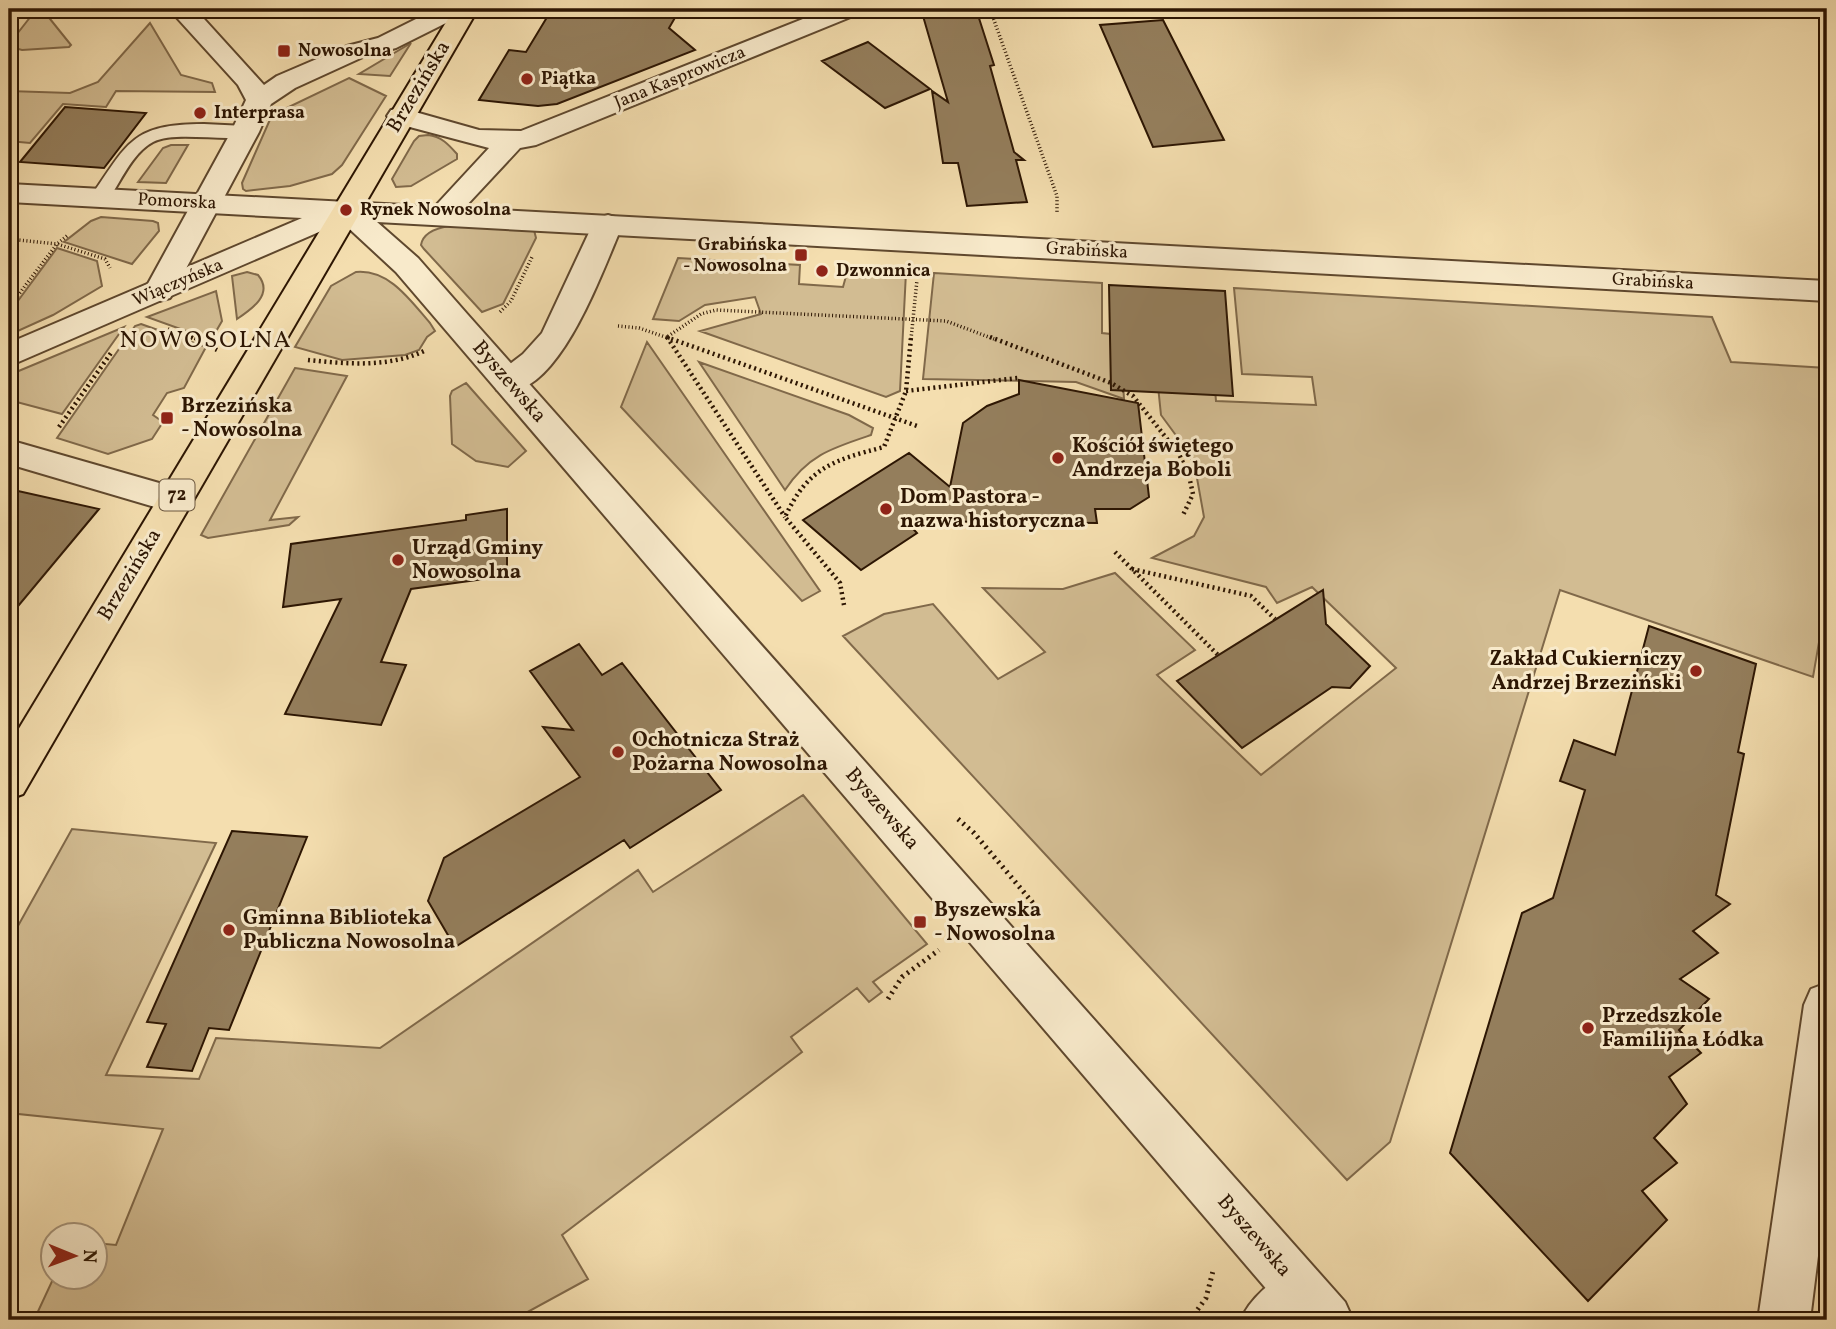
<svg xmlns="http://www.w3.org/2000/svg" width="1836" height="1329" viewBox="0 0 1836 1329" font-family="Vollkorn,serif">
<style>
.green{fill:#d2bc92;stroke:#80694a;stroke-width:2}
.building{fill:#947e5c;stroke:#2d1603;stroke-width:2}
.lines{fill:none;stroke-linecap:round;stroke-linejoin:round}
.service-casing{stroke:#5f482e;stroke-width:4}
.minor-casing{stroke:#5f482e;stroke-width:4}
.tertiary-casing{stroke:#5f482e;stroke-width:4}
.primary-casing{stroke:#2d1603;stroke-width:4}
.path-far2{stroke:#2d1603;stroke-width:3.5;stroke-dasharray:1 2.5;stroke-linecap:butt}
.path-far1{stroke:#2d1603;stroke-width:4.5;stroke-dasharray:2 3.5;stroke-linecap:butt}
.path{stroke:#2d1603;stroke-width:5;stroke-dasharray:2 4.5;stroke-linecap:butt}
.service{fill:#f8eacb;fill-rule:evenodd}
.minor{fill:#f8eacb;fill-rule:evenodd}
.tertiary{fill:#f8eacb;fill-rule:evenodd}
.primary{fill:#f4deaf;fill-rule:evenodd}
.poi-dot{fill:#8f2418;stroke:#f8eacb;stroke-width:2.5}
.labels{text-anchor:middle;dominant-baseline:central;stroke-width:6;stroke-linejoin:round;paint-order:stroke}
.far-poi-label{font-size:18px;font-weight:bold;fill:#2d1603;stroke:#f8eacb;text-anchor:start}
.far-street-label{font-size:18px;fill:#2d1603;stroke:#f8eacb}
.shield{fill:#f8eacb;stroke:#6a563f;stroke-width:2}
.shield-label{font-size:19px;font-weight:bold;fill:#2d1603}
.street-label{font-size:21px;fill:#2d1603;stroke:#f8eacb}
.poi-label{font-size:21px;font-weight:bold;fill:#2d1603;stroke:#f8eacb;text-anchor:start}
.quarter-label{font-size:24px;letter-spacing:2px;fill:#2d1603;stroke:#f8eacb}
</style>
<rect width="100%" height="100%" fill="#f4deaf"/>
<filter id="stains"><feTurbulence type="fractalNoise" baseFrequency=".00286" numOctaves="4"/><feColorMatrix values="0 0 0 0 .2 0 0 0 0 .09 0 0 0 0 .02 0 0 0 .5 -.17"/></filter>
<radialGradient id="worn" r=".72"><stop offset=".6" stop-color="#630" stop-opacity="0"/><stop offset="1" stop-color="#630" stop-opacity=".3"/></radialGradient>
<path class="green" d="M42,9L71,45L69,47L22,50L11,47L10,43L35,11Z
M150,23L181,75L212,83L215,92L116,91L106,107L63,104L30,143L9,141V91L70,93L98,82Z
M411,43L390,76L359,74Z
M349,78L386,96L342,165L332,174L290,186L246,191L243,189L242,183L272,115Z
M428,135C441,136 449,145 457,154V159L411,186L396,187L392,179L414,141L419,136Z
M171,145H188L166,183L138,182L163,148Z
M101,217L153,221L158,223L159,231L132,264L64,242L91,221Z
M449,226L534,230L536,238L503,304L482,312L424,249L421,245C423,232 437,228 449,226Z
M57,248L97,261L102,286L53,315L9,335V313Z
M678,258L800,265L799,284L843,287L848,269L906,272L900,391L886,397L700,331L761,314L755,297L705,305L679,321L653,319Z
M247,272L258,275C274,294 252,309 237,319L232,276Z
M356,272C389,269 410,300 430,323L435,331L427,337L419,350L405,355L342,360L295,347L331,286Z
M934,273L1102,283V333L1120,335L1124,399L1076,382L923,379Z
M1234,288L1712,317L1731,362L1827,368V596L1813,677L1560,590L1390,1142L1347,1180L843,636L884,614L933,604L998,679L1045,652L983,588L1063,589L1115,573L1195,650L1157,675L1261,775L1396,668L1312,587L1277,603L1266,587L1152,558L1194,536L1204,517L1195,467L1186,449L1161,415L1154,347L1212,351L1216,401L1316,405L1312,377L1242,374Z
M216,291L222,321L211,340L147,317Z
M141,324L206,347L184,388L167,393L153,415L163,422L152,439L108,454L57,438L135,326Z
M124,327L62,414L9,400V375Z
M647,342L820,591L802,601L621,407Z
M699,362L849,415L873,428L871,435C832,448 808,455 785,490Z
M295,368L347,376L270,520L298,517L289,525L208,538L201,535Z
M466,383L526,451L508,467L476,461L452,444L450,396L452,391Z
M803,795L927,944L873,982L882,992L869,1002L857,988L791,1037L802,1052L562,1235L588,1279L513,1320H34L54,1277L94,1276L95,1243L116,1245L163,1129L9,1113V942L72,829L216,843L106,1075L199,1079L216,1038L380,1048L638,870L653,892Z"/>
<path class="building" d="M552,9H680L669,28L695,50L557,104L538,106L479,100L509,50L526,52Z
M977,12L994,65L990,66L1014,152L1024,160H1016L1027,202L967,206L958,163H943L932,91L948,102L923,16Z
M1163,20L1224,140L1153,147L1100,25Z
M868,42L930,89L885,108L822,61Z
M65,107L146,113L104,168L20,162Z
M1109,285L1225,291L1233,396L1111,390Z
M1019,380L1138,403L1149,497L1130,509H1095L1097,523L906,521L917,533L861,570L803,520L909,453L950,487L963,423L987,406L1019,394Z
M9,489L99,509L9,617Z
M507,509V576L411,589L381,662L406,665L381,725L285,714L341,599L283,607L291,544L466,520V515Z
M1323,590L1326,624L1370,666L1350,688L1332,687L1242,748L1177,681Z
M1649,626L1756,664L1738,752L1744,754L1716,895L1730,904L1693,931L1718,953L1680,979L1709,999L1679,1030L1701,1053L1669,1077L1687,1104L1654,1138L1677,1163L1642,1191L1667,1220L1588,1301L1450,1153L1522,913L1553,898L1585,790L1560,781L1574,740L1615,755Z
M579,644L602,675L622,663L721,790L630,848L624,840L455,947L428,901L444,858L580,777L543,727L573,730L530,671Z
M232,831L307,837L229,1030L209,1028L192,1071L147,1067L166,1024L147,1022Z"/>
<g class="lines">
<g class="service-casing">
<path id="service" d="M204,124L245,126L254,132C243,146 177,129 153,142C132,153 120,183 107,202H93L90,198C128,143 131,124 204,124Z
M1297,1267L1309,1273L1315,1285L1309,1297L1285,1320H1241C1249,1299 1276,1276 1297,1267Z"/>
</g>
<g class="minor-casing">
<path id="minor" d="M169,9H195L264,85L277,76L347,46L378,38L436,9H467L464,14L396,48L365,56L295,88L271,104L259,132L174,291L170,298L159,301L148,298L144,291L231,132L246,100L238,85Z
M828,9H861L858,14L536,145L520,148L452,221L442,224L432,221L427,215L489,148L391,122L387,116L391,110L401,108L479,130L521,131Z
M608,215L618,218L623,224C604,265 557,407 497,390L493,382L497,374L523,354L542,333L593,224L598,218Z
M9,440L187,491L193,500L187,509L175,513L9,464Z
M1827,983V1184L1810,1320H1758L1804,1005L1811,989Z"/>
</g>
<g class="tertiary-casing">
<path id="tertiary" d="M9,184L1827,281V301L377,222L418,258L468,315L1345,1302L1353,1320H1293L396,272L342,222L9,366V343L302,218L9,202Z"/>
</g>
<g class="primary-casing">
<path id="primary" d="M454,9H478L23,794L9,799V745Z"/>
</g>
<path class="path-far2" d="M990,9L1057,196V213
M340,17L354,9
M9,239L57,244L105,259L110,268
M9,307L57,244L68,235
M500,312L511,301L532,257
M618,326L639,328L671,339
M168,329L196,339
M668,339L667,337L701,314L716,310L946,321L994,339
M911,339L917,280"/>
<path class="path-far1" d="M191,337L217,350
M666,337L920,427
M667,337L785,517
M990,337L1111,383L1133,396L1179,454L1189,476L1193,494L1183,515
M308,360C347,364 390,368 426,350
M906,391L1018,378
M59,427L111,353
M1115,552L1218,655
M1132,569L1251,596L1275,619
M844,605L840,583L785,517C808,467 834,460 884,447L906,391L911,337"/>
<path class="path" d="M958,819L974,833L1033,903
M888,999L902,977L939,950
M1190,1320L1206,1298L1213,1271"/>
<use href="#service" class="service"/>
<use href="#minor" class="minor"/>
<use href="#tertiary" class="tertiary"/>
<use href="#primary" class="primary"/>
</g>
<g class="poi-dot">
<rect x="277" y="44" width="14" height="14" rx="3.5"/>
<circle cx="527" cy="79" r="7"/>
<circle cx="200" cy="113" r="7"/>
<circle cx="346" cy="210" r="7"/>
<rect x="794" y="248" width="14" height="14" rx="3.5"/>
<circle cx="822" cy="271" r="7"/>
<rect x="160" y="411" width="14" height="14" rx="3.5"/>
<circle cx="1058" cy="458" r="7"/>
<circle cx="886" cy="509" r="7"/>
<circle cx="398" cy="560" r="7"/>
<circle cx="1696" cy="671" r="7"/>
<circle cx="618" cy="752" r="7"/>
<rect x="913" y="915" width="14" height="14" rx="3.5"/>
<circle cx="229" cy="930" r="7"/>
<circle cx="1588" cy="1028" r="7"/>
</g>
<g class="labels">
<g class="far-poi-label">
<text x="298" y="51">Nowosolna</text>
<text x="541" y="79">Piątka</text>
<text x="214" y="113">Interprasa</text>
<text x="360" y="210">Rynek Nowosolna</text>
<text x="787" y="245" text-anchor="end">Grabińska<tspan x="787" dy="21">- Nowosolna</tspan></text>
<text x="836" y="271">Dzwonnica</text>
</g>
<g class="far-street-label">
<text transform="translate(680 78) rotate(-22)">Jana Kasprowicza</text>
<text transform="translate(177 202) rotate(3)">Pomorska</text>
<text transform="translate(1087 251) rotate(3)">Grabińska</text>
<text transform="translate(1653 282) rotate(3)">Grabińska</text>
<text transform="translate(178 283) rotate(-23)">Wiączyńska</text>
</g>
<rect class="shield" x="159.5" y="479.5" width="35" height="31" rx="5"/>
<g class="shield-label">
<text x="177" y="495">72</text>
</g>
<g class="street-label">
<text transform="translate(419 87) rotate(-59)">Brzezińska</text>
<text transform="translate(509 382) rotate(49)">Byszewska</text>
<text transform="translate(130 575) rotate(-59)">Brzezińska</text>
<text transform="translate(882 809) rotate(49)">Byszewska</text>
<text transform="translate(1254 1236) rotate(49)">Byszewska</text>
</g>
<g class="poi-label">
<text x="181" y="406">Brzezińska<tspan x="181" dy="24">- Nowosolna</tspan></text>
<text x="1072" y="446">Kościół świętego<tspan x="1072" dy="24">Andrzeja Boboli</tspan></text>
<text x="900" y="497">Dom Pastora -<tspan x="900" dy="24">nazwa historyczna</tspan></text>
<text x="412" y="548">Urząd Gminy<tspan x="412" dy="24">Nowosolna</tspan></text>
<text x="1682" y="659" text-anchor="end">Zakład Cukierniczy<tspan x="1682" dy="24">Andrzej Brzeziński</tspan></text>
<text x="632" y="740">Ochotnicza Straż<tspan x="632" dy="24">Pożarna Nowosolna</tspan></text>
<text x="934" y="910">Byszewska<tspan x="934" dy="24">- Nowosolna</tspan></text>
<text x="243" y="918">Gminna Biblioteka<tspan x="243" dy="24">Publiczna Nowosolna</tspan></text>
<text x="1602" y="1016">Przedszkole<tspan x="1602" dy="24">Familijna Łódka</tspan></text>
</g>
<g class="quarter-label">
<text x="206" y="341">NOWOSOLNA</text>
</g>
</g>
<rect width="1836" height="1329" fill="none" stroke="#f4deaf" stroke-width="35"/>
<rect x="10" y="10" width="1815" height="1308" fill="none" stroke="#2d1603" stroke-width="3.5"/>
<rect x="18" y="18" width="1801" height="1294" fill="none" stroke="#2d1603" stroke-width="2"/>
<g transform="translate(74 1256) rotate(91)"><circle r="33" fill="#f8eacb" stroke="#a7957b" stroke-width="2"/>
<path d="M0-5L12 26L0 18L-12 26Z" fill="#8f2418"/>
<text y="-10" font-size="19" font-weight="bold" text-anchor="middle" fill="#2d1603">N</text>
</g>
<rect width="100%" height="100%" filter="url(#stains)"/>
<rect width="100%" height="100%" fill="url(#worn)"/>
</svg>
